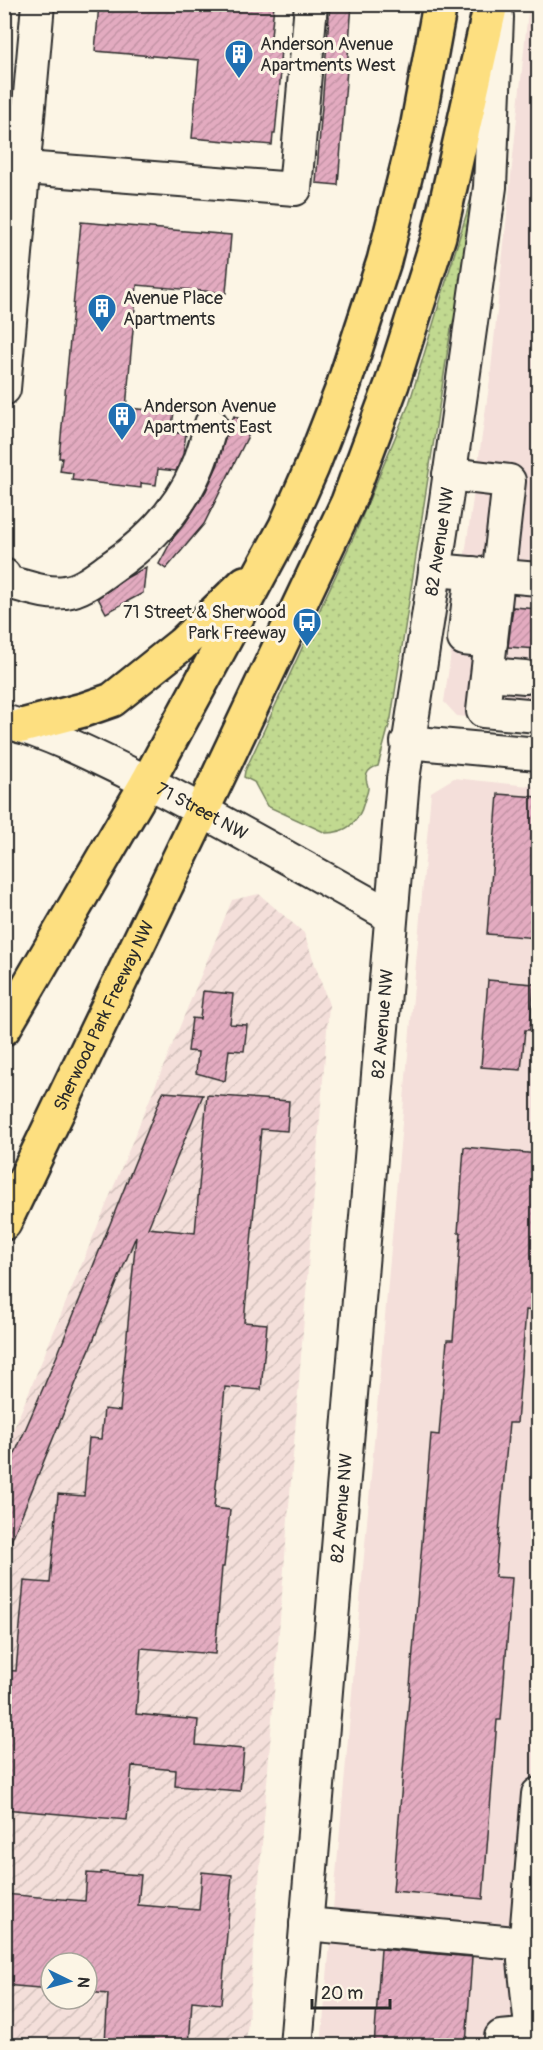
<svg xmlns="http://www.w3.org/2000/svg" width="543" height="2050" viewBox="0 0 543 2050" font-family="Pangolin,sans-serif">
<style>
.built{fill:#f4dfda}
.industrial{fill:url(#industrial-furrows);fill-rule:evenodd}
.grass{fill:url(#grass-dots);stroke:#76825e;stroke-width:1.5}
.building{fill:url(#building-hatch);stroke:#2b2b2b;stroke-width:1.5}
.lines{fill:none;stroke-linecap:round;stroke-linejoin:round}
.minor-casing{stroke:#2b2b2b;stroke-width:36}
.major-casing{stroke:#2b2b2b;stroke-width:38}
.highway-casing{stroke:#2b2b2b;stroke-width:38}
.minor{stroke:#fcf5e5;stroke-width:32}
.major{stroke:#fddf80;stroke-width:33}
.highway{stroke:#fddf80;stroke-width:33}
.labels{text-anchor:middle;dominant-baseline:central;stroke-width:6;stroke-linejoin:round;paint-order:stroke}
.poi-label{font-size:18px;fill:#2b2b2b;stroke:#fcf5e5;text-anchor:start}
.street-label{font-size:18px;fill:#2b2b2b;stroke:#fcf5e5}
</style>
<defs>
<pattern id="industrial-furrows" width="10" height="10" patternUnits="userSpaceOnUse" patternTransform="scale(1.5)"><rect width="10" height="10" fill="#f4dfda"/><path d="M-1 1l2-2M0 10L10 0M9 11l2-2" fill="none" stroke="#d1c0bb"/></pattern>
<pattern id="grass-dots" width="8" height="8" patternUnits="userSpaceOnUse" patternTransform="scale(1.5)"><rect width="8" height="8" fill="#c1d990"/><path d="M2 2h.1M6 6h.1" fill="none" stroke="#a6ba7c" stroke-width="1.8" stroke-linecap="round"/></pattern>
<pattern id="building-hatch" width="6" height="6" patternUnits="userSpaceOnUse" patternTransform="scale(1.5)"><rect width="6" height="6" fill="#e3abc0"/><path d="M-1 1l2-2M0 6l6-6M5 7l2-2" fill="none" stroke="#c393a5"/></pattern>
</defs>
<rect width="100%" height="100%" fill="#fcf5e5"/>
<filter id="ink" filterUnits="userSpaceOnUse"><feTurbulence type="fractalNoise" baseFrequency=".0167" numOctaves="2"/><feDisplacementMap in="SourceGraphic" scale="12" xChannelSelector="R" yChannelSelector="G"/><feConvolveMatrix kernelMatrix="1 2 1 2 8 2 1 2 1" color-interpolation-filters="sRGB"/></filter>
<g filter="url(#ink)">
<path class="built" d="M536,5H538V724L457,716L444,702L490,379L528,11Z
M454,778L538,787V2045L321,2046L431,792Z"/>
<path class="industrial" d="M259,894L304,933L329,1005L246,2045L5,2046V1450L232,900ZM51,1963H87V1999H51Z"/>
<path class="grass" d="M474,189L464,291L451,329L391,718L378,766C373,767 369,769 367,774C364,779 368,783 368,788C368,792 365,798 364,802C359,822 347,833 326,833L267,806L254,782L244,777L245,771L354,536L409,404Z"/>
<path class="building" d="M99,4H274L270,48L281,49L280,61H282L275,134H273L272,145L192,138L199,60L95,51Z
M330,4H352L338,185L316,183Z
M81,222L231,235L226,293L137,285L126,408L174,412L171,432L186,434L183,454L176,471L158,469L156,485L141,483V488L72,480L73,473L60,471L62,458H59Z
M234,416L253,426L204,524L166,569L159,564L173,538L186,522L206,491L218,464L228,428Z
M146,567L143,593L106,613L98,598L128,577Z
M513,607L538,609V649L508,647Z
M498,794L538,797V938L487,934Z
M488,980L534,984L530,1030H525L521,1070L481,1067Z
M203,991L233,994L230,1024L247,1025L244,1051L229,1050L225,1081L196,1073L198,1052L188,1051L192,1018L200,1019Z
M163,1092L203,1095L148,1228L195,1233L207,1095L289,1101L287,1131L261,1129L244,1322L267,1324L261,1390L225,1387L214,1508L230,1510L224,1567H222L215,1654L141,1648L136,1714L198,1720L196,1745L244,1749L240,1791L175,1786L176,1770L132,1766L127,1820L4,1809V1670L16,1671L24,1581L50,1583L58,1494L84,1496L89,1438L101,1439L104,1409L120,1411L136,1236L5,1556L4,1479L59,1351Z
M464,1147L538,1154V1311L526,1310L517,1423H509L495,1577L512,1578L501,1720H497L483,1899L393,1891L431,1434L439,1435L447,1340H453L461,1233H458Z
M101,1872L141,1875L138,1905L199,1910L202,1872L232,1875L221,2004L192,2001L189,2046L105,2042L108,1994L87,1992V1963H51V1989L4,1985V1894L85,1901L87,1873L101,1874Z
M381,1949L472,1957L466,2046H374Z"/>
<g class="lines">
<g class="minor-casing">
<g id="minor">
<path d="M25,168L295,189L311,4"/>
<path d="M4,389L38,4"/>
<path d="M449,474L509,481L483,711L538,716"/>
<path d="M435,570L538,579"/>
<path d="M472,573L464,639L491,642"/>
<path d="M4,575L7,582C25,586 46,595 65,592C82,590 96,578 110,568C147,543 179,510 197,468C203,455 207,439 211,424"/>
<path d="M488,674L525,677"/>
<path id="s1" d="M4,721C55,735 104,761 151,784C232,826 311,871 391,916"/>
<path d="M407,742L538,754"/>
<path d="M306,1924L526,1944"/>
<path id="s2" d="M296,2046L403,779L446,500L490,187L497,17"/>
<path d="M501,2046V2037L532,2034"/>
<path d="M533,2046L524,1961L538,1794"/>
</g>
</g>
<g class="major-casing">
<path id="major" d="M22,726L83,710L112,700L182,644L245,583
M147,783L286,526L312,467L342,390L384,261L417,129L440,4
M202,811L348,502L392,384L439,236L491,4"/>
</g>
<g class="highway-casing">
<g id="highway">
<path d="M4,1028L147,783"/>
<path id="s3" d="M4,1223L202,811"/>
</g>
</g>
<use href="#minor" class="minor"/>
<use href="#major" class="major"/>
<use href="#highway" class="highway"/>
</g>
</g>
<defs>
<g id="building-pin" transform="scale(1.5)"><path d="M0 17L-7.5 6A9.5 9.5 0 1 1 7.5 6Z" fill="#1f6fb2" stroke="#fcf5e5"/><path d="M-4-6H4V6H1V3H-1V6H-4ZM-2.5-4.3h1.7v1.8h-1.7ZM.8-4.3h1.7v1.8H.8ZM-2.5-1h1.7V.8h-1.7ZM.8-1h1.7V.8H.8Z" fill="#fff"/></g>
<g id="bus-pin" transform="scale(1.5)"><path d="M0 17L-7.5 6A9.5 9.5 0 1 1 7.5 6Z" fill="#1f6fb2" stroke="#fcf5e5"/><path d="M-5-6H5V4H4V6H2V4H-2V6H-4V4H-5ZM-3.5-4V0h7V-4ZM-3.5 1.2v1.5H-2V1.2ZM2 1.2v1.5H3.5V1.2Z" fill="#fff"/></g>
</defs>
<g fill-rule="evenodd">
<use href="#building-pin" x="239" y="54"/>
<use href="#building-pin" x="102" y="308"/>
<use href="#building-pin" x="122" y="416"/>
<use href="#bus-pin" x="307" y="622"/>
</g>
<g class="labels">
<g class="poi-label">
<text x="260" y="44">Anderson Avenue<tspan x="260" dy="21">Apartments West</tspan></text>
<text x="123" y="298">Avenue Place<tspan x="123" dy="21">Apartments</tspan></text>
<text x="143" y="406">Anderson Avenue<tspan x="143" dy="21">Apartments East</tspan></text>
<text x="286" y="612" text-anchor="end">71 Street &amp; Sherwood<tspan x="286" dy="21">Park Freeway</tspan></text>
</g>
<g class="street-label">
<text stroke="none"><textPath href="#s2" startOffset="1512">82 Avenue NW</textPath></text>
<text stroke="none"><textPath href="#s1" startOffset="218">71 Street NW</textPath></text>
<text stroke="none"><textPath href="#s3" startOffset="230">Sherwood Park Freeway NW</textPath></text>
<text stroke="none"><textPath href="#s2" startOffset="1026">82 Avenue NW</textPath></text>
<text stroke="none"><textPath href="#s2" startOffset="540">82 Avenue NW</textPath></text>
</g>
</g>
<rect width="543" height="2050" fill="none" stroke="#fcf5e5" stroke-width="24"/>
<rect x="12" y="12" width="519" height="2026" fill="none" stroke="#2b2b2b" stroke-width="2" filter="url(#ink)"/>
<g transform="translate(69 1981) rotate(95)"><circle r="28" fill="#fcf5e5" stroke="#a8a49b" stroke-width="1.5"/>
<path d="M0-4.5L10 22L0 15L-10 22Z" fill="#1f6fb2"/>
<text y="-9" font-size="16" font-weight="bold" text-anchor="middle" fill="#2b2b2b">N</text>
</g>
<path d="M312 1999v9h78v-9" fill="none" stroke="#2b2b2b" stroke-width="3"/>
<text x="321" y="1999" font-size="18" fill="#2b2b2b" stroke="#fcf5e5" stroke-width="4.5" paint-order="stroke">20 m</text>
</svg>
